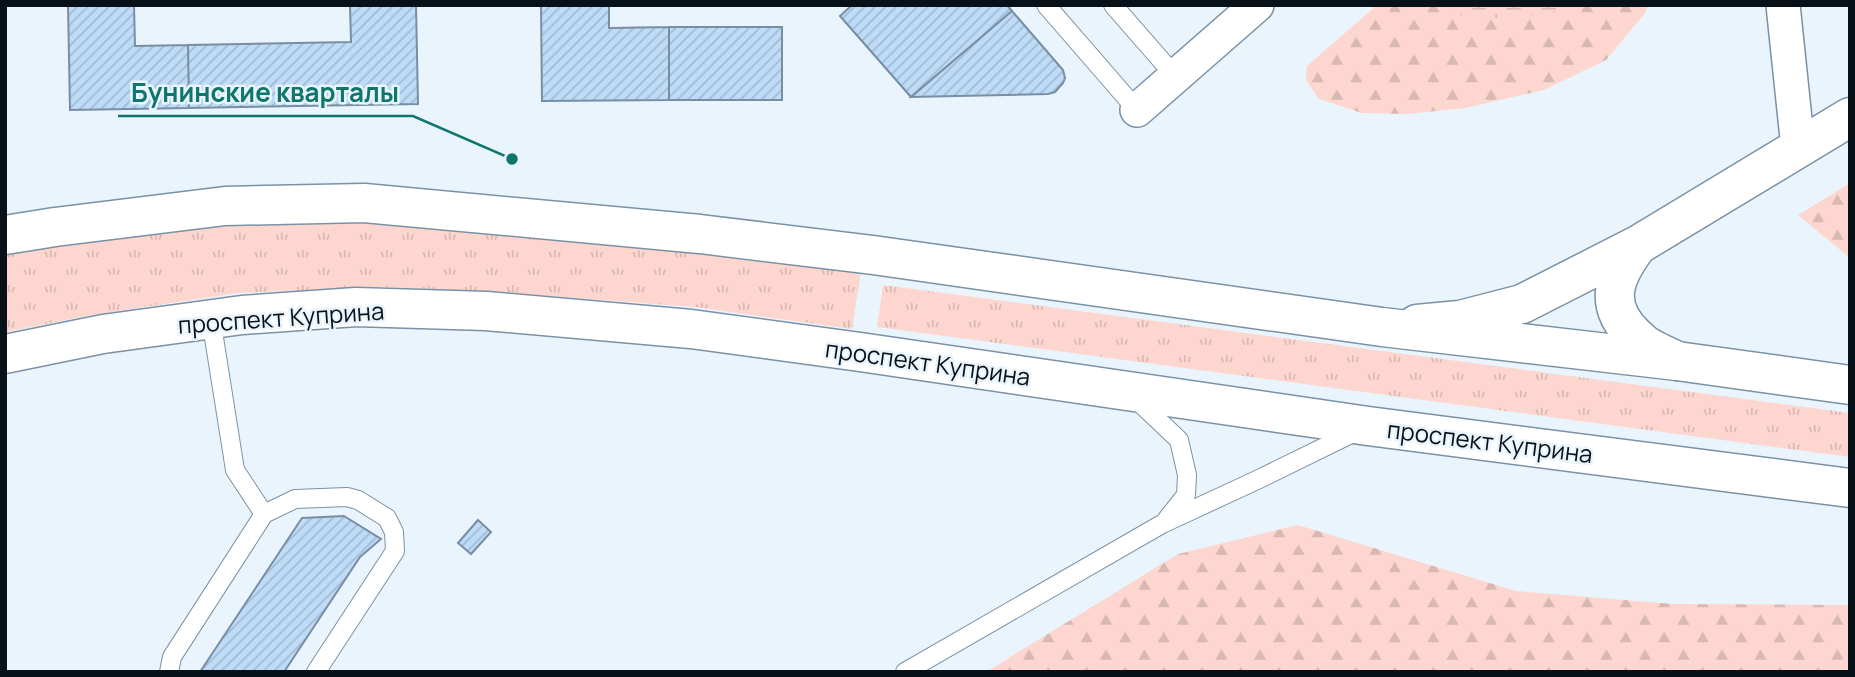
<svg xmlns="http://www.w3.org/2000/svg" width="1855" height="677" viewBox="0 0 1855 677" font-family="Manrope,sans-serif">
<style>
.grass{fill:url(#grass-tufts)}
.forest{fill:url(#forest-firs)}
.wetland{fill:url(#wetland-marsh)}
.building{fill:url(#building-hatch);stroke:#788ea3;stroke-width:2}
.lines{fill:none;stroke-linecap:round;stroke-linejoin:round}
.service-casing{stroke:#7b91a5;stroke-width:20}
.minor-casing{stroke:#7b91a5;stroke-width:36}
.tertiary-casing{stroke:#7b91a5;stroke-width:41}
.secondary-casing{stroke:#7b91a5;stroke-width:41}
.service{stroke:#fff;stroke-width:18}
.minor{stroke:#fff;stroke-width:33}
.tertiary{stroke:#fff;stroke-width:38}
.secondary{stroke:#fff;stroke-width:38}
.labels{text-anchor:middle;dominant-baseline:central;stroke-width:5;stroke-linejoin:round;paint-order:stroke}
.street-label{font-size:24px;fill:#091118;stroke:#eaf4fd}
.leader{fill:none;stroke:#0f766e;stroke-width:2.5}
.callout-dot{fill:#0f766e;stroke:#eaf4fd;stroke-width:2.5}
.callout-label{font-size:26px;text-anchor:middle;font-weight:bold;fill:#0f766e;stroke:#eaf4fd;stroke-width:5;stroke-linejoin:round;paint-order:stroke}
</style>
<defs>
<pattern id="grass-tufts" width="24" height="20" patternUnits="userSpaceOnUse" patternTransform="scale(1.75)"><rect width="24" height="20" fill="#fdd7cf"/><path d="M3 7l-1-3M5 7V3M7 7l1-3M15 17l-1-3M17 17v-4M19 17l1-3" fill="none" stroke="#d8b8b1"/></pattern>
<pattern id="forest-firs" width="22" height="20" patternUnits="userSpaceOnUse" patternTransform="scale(1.75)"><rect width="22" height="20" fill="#fdd7cf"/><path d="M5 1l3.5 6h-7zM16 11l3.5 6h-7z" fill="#d8b8b1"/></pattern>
<pattern id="wetland-marsh" width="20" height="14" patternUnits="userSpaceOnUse" patternTransform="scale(1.75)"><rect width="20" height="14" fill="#fdd7cf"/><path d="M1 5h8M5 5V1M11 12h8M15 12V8" fill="none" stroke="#d8b8b1"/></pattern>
<pattern id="building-hatch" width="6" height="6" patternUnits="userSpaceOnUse" patternTransform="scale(1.75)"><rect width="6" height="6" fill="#bedbf7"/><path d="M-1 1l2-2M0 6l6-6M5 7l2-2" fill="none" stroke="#a2bbd3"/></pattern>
</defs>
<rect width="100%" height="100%" fill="#eaf4fd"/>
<path class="grass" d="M371,223L518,231L861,272L852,329L695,307L482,291L381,287L238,293L92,315L5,332V254L54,246L223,225Z
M883,285L1850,413V457L877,327Z"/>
<path class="forest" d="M1377,5H1648L1645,13L1606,60L1544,90L1465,108L1407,114L1362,113L1319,99L1306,80L1307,66Z
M1850,183V258L1798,215Z
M1298,525L1516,591L1674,604L1850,605V672H986L1178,554Z"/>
<path class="wetland" d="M1450,5H1575L1549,13L1479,20L1452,13Z"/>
<path class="building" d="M68,5H134L135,46L188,45L189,108L70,110Z
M350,5H416L418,104L189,108L188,45L351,42Z
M541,5H609V28L669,27V100L542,101Z
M852,5H1007L1012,11L911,97L840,16Z
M1012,11L1063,70L1065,78L1063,83L1055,92L1048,94L911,97Z
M669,27H782V100H669Z
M344,516L381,539L360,557L284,672H200L302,518Z
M478,520L491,532L471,554L458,543Z"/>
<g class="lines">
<g class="service-casing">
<path id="service" d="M1046,5L1137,110
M1113,5L1175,76
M211,319L235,470L264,514
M1133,401L1140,403L1179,440L1187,475L1186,495L1167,519
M169,672L172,657L264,514L295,499L347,497L358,500L387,518L394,532L395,551L316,672
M905,672L1162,524L1257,480L1355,432"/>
</g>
<g class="minor-casing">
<path id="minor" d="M1783,5L1798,148
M1137,110L1257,5"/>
</g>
<g class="tertiary-casing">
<path id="tertiary" d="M1638,245C1614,276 1602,305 1635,336C1639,339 1643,344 1647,346C1657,352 1667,356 1677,361
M1417,324L1460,320L1522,304L1638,245L1850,117"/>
</g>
<g class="secondary-casing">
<path id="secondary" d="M5,235L55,227L225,206L364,203L700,234L873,255L1382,327L1677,361L1850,385
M5,354L103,334L242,315L356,307L486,311L691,329L860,352L1368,426L1850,488"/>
</g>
<use href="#service" class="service"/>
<use href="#minor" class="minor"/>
<use href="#tertiary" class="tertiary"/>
<use href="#secondary" class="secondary"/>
</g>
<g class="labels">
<g class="street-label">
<text transform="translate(281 317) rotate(-4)">проспект Куприна</text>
<text transform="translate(928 362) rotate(8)">проспект Куприна</text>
<text transform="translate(1490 441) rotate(7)">проспект Куприна</text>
</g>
</g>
<path class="leader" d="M512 159L413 116H118"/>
<circle class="callout-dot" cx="512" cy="159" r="7"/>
<g class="callout-label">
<text x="265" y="102">Бунинские кварталы</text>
</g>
<rect width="1855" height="677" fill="none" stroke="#091118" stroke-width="14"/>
</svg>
